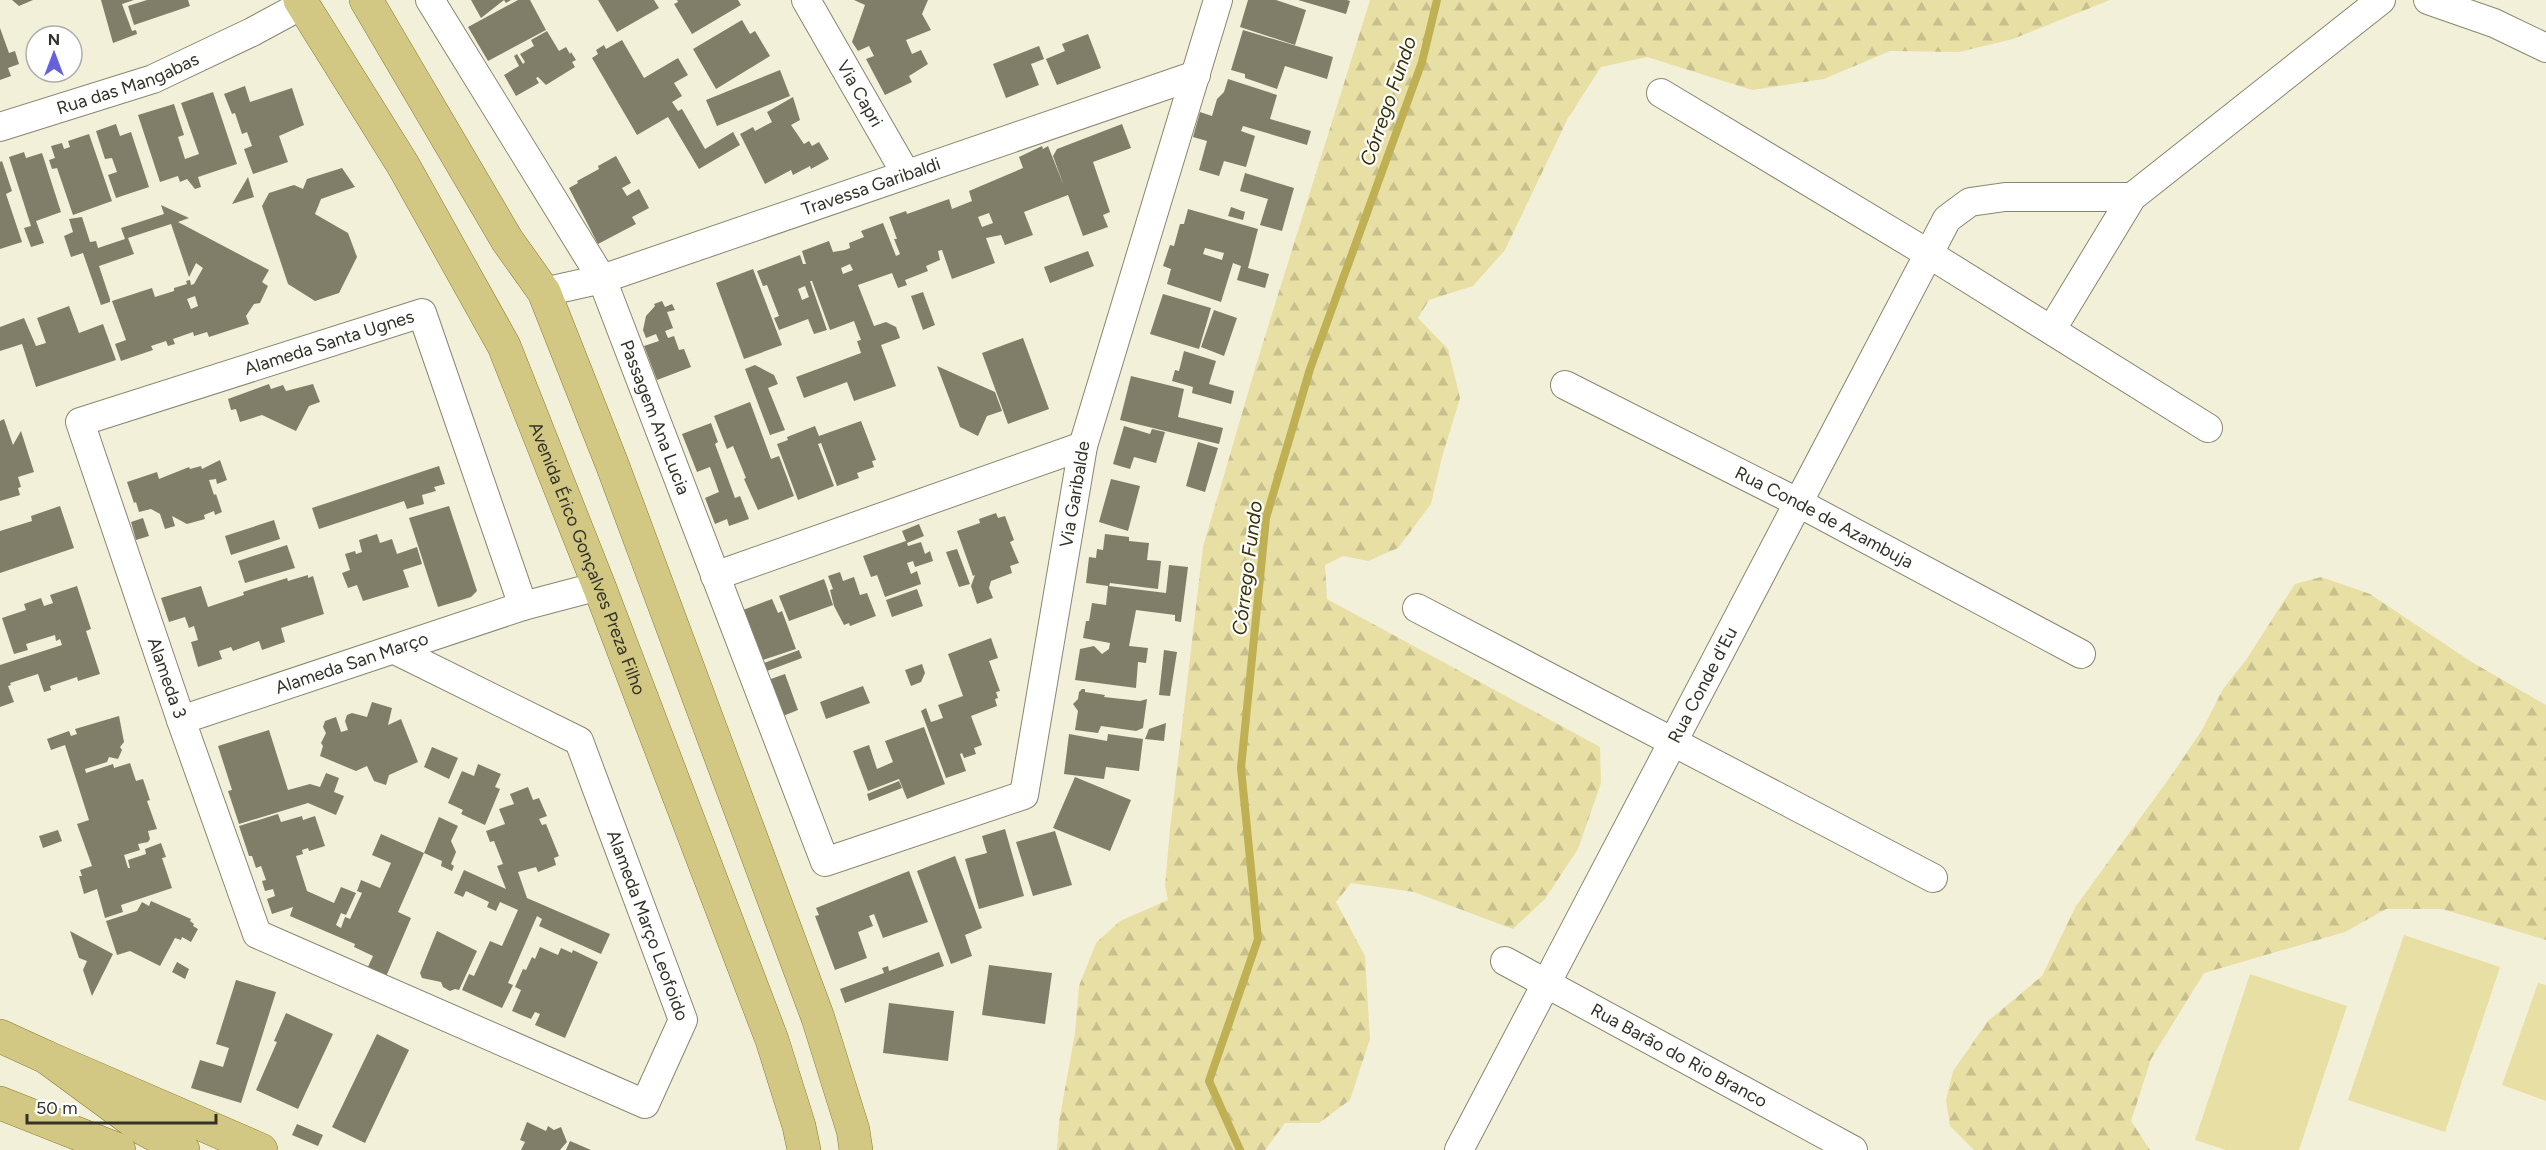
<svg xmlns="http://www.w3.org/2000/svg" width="2546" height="1150" viewBox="0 0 2546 1150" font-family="Figtree,sans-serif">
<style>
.green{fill:#e8dfa4}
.forest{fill:url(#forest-firs)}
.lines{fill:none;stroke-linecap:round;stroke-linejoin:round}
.stream{stroke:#beb053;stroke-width:8}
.building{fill:#807d68;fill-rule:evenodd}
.minor-casing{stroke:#888671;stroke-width:30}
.major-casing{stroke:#877c2e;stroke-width:34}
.minor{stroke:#fff;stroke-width:28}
.major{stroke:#d2c883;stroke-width:33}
.labels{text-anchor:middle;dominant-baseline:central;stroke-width:4.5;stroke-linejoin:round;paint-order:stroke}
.street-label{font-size:18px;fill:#333229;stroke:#fff}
.water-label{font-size:20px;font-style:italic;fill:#39330a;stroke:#fff}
</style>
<defs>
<pattern id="forest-firs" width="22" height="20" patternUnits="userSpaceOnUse" patternTransform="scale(1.5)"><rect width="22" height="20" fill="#e8dfa4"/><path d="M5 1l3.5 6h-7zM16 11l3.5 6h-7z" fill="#c7c08d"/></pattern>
</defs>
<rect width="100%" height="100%" fill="#f3f0d9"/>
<path class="green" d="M2404,935L2500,967L2445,1132L2348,1100Z
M2250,974L2347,1006L2299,1150H2226L2195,1140Z
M2538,983L2546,985V1101L2502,1085Z"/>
<path class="forest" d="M1370,0H2110L2013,39L1959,52L1890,51L1824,79L1752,90L1647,57L1601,67L1568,118L1505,250L1473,286L1429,300L1418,318L1448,349L1460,398L1442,457L1431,504L1398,548L1368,561L1343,556L1325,565L1327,599L1600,747L1601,783L1578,849L1545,899L1513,929L1414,892L1351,883L1336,902L1365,956L1370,1039L1350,1100L1319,1123H1285L1265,1150H1057L1059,1122L1075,1033L1079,986L1096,943L1120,921L1168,900L1165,886L1170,829L1203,547L1257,362Z
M2321,577L2370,594L2470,661L2546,705V940L2442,909H2386L2345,932L2204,973L2151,1059L2131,1121L2150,1150H1974L1950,1126L1946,1100L1953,1071L1988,1021L2042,976L2076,906L2173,773L2202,730L2223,689L2246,660L2295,584Z"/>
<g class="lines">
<path class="stream" d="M1240,1150L1209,1081L1258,939L1241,768L1266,518L1310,369L1422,62L1437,0"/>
</g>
<path class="building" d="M12,0H33L19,6Z
M101,0H134L122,4L132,31L136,30L137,34L113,43Z
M147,0H188L190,6L134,25L128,6Z
M471,0H511L506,3L504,0L481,18Z
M518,0H530L546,30L488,61L468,27Z
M598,0H654L659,8L617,32Z
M677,0H738L741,5L692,34L674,4L678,2Z
M854,0H928L922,14L931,30L906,40L912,54L921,50L928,64L909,76L912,82L885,95L866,59L874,56L869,46L858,51L852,42L865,5Z
M1248,0H1276L1306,10L1295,45L1240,27Z
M1298,0H1347L1350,1L1346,14Z
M742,20L750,34L755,31L770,56L716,89L693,49Z
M0,28L9,53L15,51L19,64L8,68L11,76L0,80Z
M1243,30L1333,57L1327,79L1285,66L1277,89L1245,78V74L1231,70Z
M547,31L559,51L566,47L570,54L571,52L576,60L572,62L575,67L546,85L538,77L536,78L539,83L516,96L504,75L519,66L514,56L517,54L523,64L525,62L520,54L534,46L531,40Z
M1088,34L1101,68L1057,85L1046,59L1065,51L1062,44Z
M622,40L644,78L678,58L688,75L674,83L682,96L672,102L678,111L682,109L705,149L733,132L740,145L699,169L668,117L637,135L592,58L598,54L596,50L604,45L606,49Z
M1039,46L1044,59L1031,64L1039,85L1006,98L993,64Z
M780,70L790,96L717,126L706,100Z
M1228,79L1277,95L1270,119L1311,131L1307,145L1243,126L1241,131L1255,136L1246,167L1224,161L1219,176L1199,170L1207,141L1193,137L1200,112L1212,116L1217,99L1224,92Z
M245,86L250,102L292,88L304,125L279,136L288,162L253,174L244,149L252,146L247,132L242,134L235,113L232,114L224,94Z
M213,92L237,164L198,177L201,187L195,189L187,179L180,182L178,176L160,182L138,115L174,104L184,135L178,137L185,159L199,154L181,103Z
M793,97L800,120L791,125L804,144L809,141L812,146L819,142L829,159L811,169L810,166L793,175L791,170L765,184L740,134L753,127L755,131L772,122L767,112Z
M116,124L120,136L131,132L149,187L116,198L108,175L117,172L112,158L105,159L96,131Z
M1122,124L1131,148L1093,162L1110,212L1103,215L1108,227L1083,236L1068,195L1024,212L1033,235L1005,245L1001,235L986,238L995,263L952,279L942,250L938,251L940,260L926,266L928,271L905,280L907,285L898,288L892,273L858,285L874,326L886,322L896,327L900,338L881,345L896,386L854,401L847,382L804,398L796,377L861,353L857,341L861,340L854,321L830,330L812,281H810L827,330L814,334L808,319L779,330L774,318L779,316L767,285L763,286L757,271L800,255L803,264H806L802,251L829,241L833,252L845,250L850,248L849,243L864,237L861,231L883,223L896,256L900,254L894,239H897L889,217L906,211L907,214L949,199L952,209L972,201L969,191L1023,168L1019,157L1042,146L1043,149L1048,146L1064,186L1053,156L1057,149ZM989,213L993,223L982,227L978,217ZM850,264L853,270L843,274L841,268ZM805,286L809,297L802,300L798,289Z
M89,134L112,201L73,215L57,168L52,169L49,160L55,158L51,146L62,143L64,149L70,147L68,141Z
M24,152L26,158L42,153L61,212L36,221L44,243L31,247L24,228L31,226L9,157Z
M616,156L631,183L622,188L627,196L639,189L649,208L632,217L636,224L598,244L569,188L578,183L577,181L599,169L598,166Z
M2,161L12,191L6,194L22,242L0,249V162Z
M342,168L355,187L321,199L315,214L348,233L357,257L339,293L315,301L288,284L262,206L269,193L294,185L303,189L307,179Z
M1245,173L1294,188L1282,231L1260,225L1268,199L1240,191Z
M248,177L254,197L232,204Z
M161,205L189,218L178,222L269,270L262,282L268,286L260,303L254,304L246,316L249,324L209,337L207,332L194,336L193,332L173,339L175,344L168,346L166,341L151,346L153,350L121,361L115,344L126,340L112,301L152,288L155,297L174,291V288L187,284L186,281L190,280L191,285L194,284L203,268L196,263L189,277L171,224L128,238L134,254L99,266L110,299V302L101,305L83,253L71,257L64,236L73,232L69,219L82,217L90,242L96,241L98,248L125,239L121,228L164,214ZM195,296L198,306L191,309L187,299Z
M1231,207L1245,212L1243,220L1228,216Z
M1188,209L1258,229L1248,268L1269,274L1265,288L1237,280L1241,266L1233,263L1221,302L1167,284L1171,269L1163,266L1170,245L1174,246L1180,224H1184ZM1205,248L1224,253L1222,260L1203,254Z
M1088,251L1094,266L1050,283L1044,267Z
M753,269L782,345L744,359L716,283Z
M923,292L935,325L923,330L911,296Z
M1163,294L1211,308L1199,349L1150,334Z
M662,301L665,307L672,304L675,310L667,312L673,328L665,331L668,338L674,336L679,350L684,349L691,367L657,380L644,346L659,341L656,334L646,338L643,330L646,316L655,306L654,304Z
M69,306L79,333L103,324L116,360L36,387L22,344L0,351V327L24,318L36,346L46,343L37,318Z
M1214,310L1237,318L1224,356L1201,347Z
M1023,338L1049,409L1008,424L982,353Z
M1184,351L1216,361L1209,384L1234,391L1231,404L1192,393L1193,387L1172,381L1175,370L1179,371Z
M755,365L774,375L778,384L768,388L785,430L770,435L745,369Z
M937,366L995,392L1002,411L987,416L978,436L960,427Z
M1131,376L1184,389L1178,417L1223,428L1219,444L1120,420Z
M269,384L271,389L283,385L286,391L313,384L320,402L309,406L296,431L262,415L240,422L236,409L231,410L228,399Z
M750,402L771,459L779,456L794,496L758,510L744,479L746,478L733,446L727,449L714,416Z
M4,419L13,445L21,431L34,472L18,477L21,487L18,488L20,495L0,501V421Z
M861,421L876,460L872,461L874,467L857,473L859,478L837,486L821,443L818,444L834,486L798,500L777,444L788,440L787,437L815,426L819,436Z
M711,423L718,442L715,444L735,498L740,496L749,519L729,526L727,519L715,524L705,498L719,492L710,467L697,472L682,434Z
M1124,426L1150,434L1152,429L1165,432L1156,463L1134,457L1130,469L1113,464Z
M1198,442L1218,448L1205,492L1186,486Z
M220,460L227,480L217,484L216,479L209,480L214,495L216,494L222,512L215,515L214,511L204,515L205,519L187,524L172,516L175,526L165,529L160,514L151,509L139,512L136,502L134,503L127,482L157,472L159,479L189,467L190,469L201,466L202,469Z
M439,466L445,484L434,487L436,491L422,495L424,504L407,509L404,501L319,529L312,508Z
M1111,479L1140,486L1128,531L1099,522Z
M60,506L74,548L0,573V531L32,521L31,516Z
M449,506L477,591L471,597L438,607L409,518Z
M996,513L998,518L1005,516L1014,540L1010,542L1019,563L1010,566L1012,573L991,581L989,588L993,598L977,604L971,586L975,575L973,576L957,531L980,523L979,519Z
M143,518L149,536L136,540L131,522Z
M274,520L280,539L231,555L225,536Z
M919,524L924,536L907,543L908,546L921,542L925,554L930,551L933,561L915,567L913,561L907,563L911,574L917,571L921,584L885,597L877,575L871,577L863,556L906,541L902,531Z
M377,534L380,543L392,539L397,554L417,547L422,564L403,570L409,587L363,601L357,585L348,588L342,573L350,570L345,554L355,551L356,554L362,552L359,540Z
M1105,534L1129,537V541L1149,543L1147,560L1161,561L1158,589L1110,583L1109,586L1166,593L1169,565L1188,567L1181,622L1175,621V615L1136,610L1129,646L1148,648L1146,663L1138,662L1136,688L1075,680L1080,649L1094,646L1102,654L1109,649L1110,643L1083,638L1086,621H1089L1092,603L1106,605L1108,586L1086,583L1089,557L1096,558L1097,549L1103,550Z
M287,545L295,568L245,583L238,561Z
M957,549L970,584L959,587L946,552Z
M840,572L843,581L854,577L860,595L867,593L876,616L850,626L849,623L844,625L834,606L830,590L833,589L828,576Z
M308,575V578L313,576L324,614L281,628L285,642L262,650L259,641L233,651L231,647L219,651L222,659L198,667L191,642L198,640L194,626L189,628L185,617L169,622L161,598L201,586L208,607L244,595L243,592L287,578L288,581Z
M824,579L833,605L789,621L779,596Z
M77,586L91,629L86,631L100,674L78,681L77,677L50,686L51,690L44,692L38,674L10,683L11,685L8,686L14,702L0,707V665L62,645L60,639L56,641L55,635L26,644L28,650L14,654L2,618L26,610L24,604L41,598L44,606L53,603L50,595Z
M917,589L923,606L892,617L886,600Z
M772,599L778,613L782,611L796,649L760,661L743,610Z
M991,638L998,658L989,661L1000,691L996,692L998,698L995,699L997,706L971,716L982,745L974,748L976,754L964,758L962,753L960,754L966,771L946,778L921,711L926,708L931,722L943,718L938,705L963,696L948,654Z
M799,650L802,658L767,671L764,663Z
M1164,650L1177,652L1170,696L1159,695Z
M922,664L925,673L921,682L911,686L905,670Z
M785,674L798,710L778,718L765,681Z
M863,686L870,703L826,719L820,702Z
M1082,689H1085V692L1105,695L1104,697L1140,701L1147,699L1143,728L1136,731L1101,726L1098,733L1075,730L1078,711L1073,704L1078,699L1079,692Z
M372,702L392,708L388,725L401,719L418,762L389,775L386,785L374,781L367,766L356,771L320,756L323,746L321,743L326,733L323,727L325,721L336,717L341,732L348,730L345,721L347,715L352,713L367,717Z
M119,716L124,742L120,747L122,750L118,759L109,757L107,762L85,769L86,773L113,764L114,768L130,763L136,781L143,779L150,800L147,801L157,829L148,831L150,839L148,842L138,844L140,850L124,855L128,868H130L128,860L146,854L145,849L161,843L166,857L162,858L172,888L121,905L123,912L105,918L97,889L84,894L79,876H82L80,870L92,866L77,824L89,820L75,776L65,745L51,750L47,739L69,731L71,736L77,734L75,729Z
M1166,723L1164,741L1145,739L1149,729Z
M924,727L945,784L907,799L899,779L868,791L853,751L869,745L877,769L893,762L885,741Z
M269,730L288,790L310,784L320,787L326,773L339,778L334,792L344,796L336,815L308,803L239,824L228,791L232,790L218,746Z
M1069,734L1107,741L1108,734L1143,739L1139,771L1106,767L1104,779L1064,774Z
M432,747L458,758L449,779L424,767Z
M478,764L501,774L495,787L500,789L485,825L461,814L463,810L448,803L462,771L474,776Z
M1075,777L1131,800L1110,851L1053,828Z
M899,781L902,788L869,801L867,794Z
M528,787L533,800L539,798L547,816L539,819L542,825L546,824L559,856L554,858L556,865L538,872L536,867L518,872L527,898L610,934L601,954L539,926L542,919L537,916L508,983L513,985L502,1008L462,990L469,974L474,976L490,941L502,946L518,910L500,902L496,911L487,907L489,902L466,891L463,897L454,893L464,870L506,889L497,866L503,864L494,841L490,842L486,831L505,824L499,809L514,804L510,794Z
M278,814L281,822L302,816L303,820L315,816L325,846L309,851L308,848L302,850L303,854L296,856L307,891L334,903L341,887L356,893L346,915L341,913L336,925L341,928L345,917L350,919L362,893L357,891L361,880L380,888L391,863L372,855L381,834L424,853L439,817L458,826L451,841L456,852L451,864L454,866L452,871L441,866L442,861L424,853L398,912L411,918L385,979L366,971L373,956L354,947L355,944L290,916L293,907L272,914L267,899L275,896L273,889L265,891L262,881L266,880L261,866L256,868L252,856H249L239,826Z
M1005,829L1024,896L979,909L965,859L987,853L982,836Z
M58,830L62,841L43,848L39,836Z
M1055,831L1072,885L1033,896L1016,842Z
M955,856L982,928L965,935L972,956L951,964L917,871Z
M909,871L928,922L883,938L874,914L869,916L873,926L858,932L867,958L835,970L815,916L819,915L816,908Z
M151,901L191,919L190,921L194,924L193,926L198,929L191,942L182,937L181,940L175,938L160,966L130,951L117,955L106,921L137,911L142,902L149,906Z
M70,931L113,954L92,996L83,970L87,961L79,958Z
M437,931L477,951L459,990L455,989L450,991L443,987L441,982L422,978L420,973Z
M540,947L558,955L561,948L572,953L573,950L598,962L565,1038L535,1025L540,1014L535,1012L531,1019L512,1011L521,990L515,987L523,969L526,970L532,957L535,959Z
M939,952L944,966L845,1003L840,989L884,973L882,968L888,966L889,971Z
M177,962L189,969L185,979L172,972Z
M989,965L1052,973L1045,1024L982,1015Z
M236,980L276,992L241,1103L191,1088L200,1060L223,1067L229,1048L216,1044Z
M889,1003L954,1011L948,1061L883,1053Z
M286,1013L333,1034L298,1109L256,1090L277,1042L274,1041Z
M377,1034L409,1050L365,1143L332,1127Z
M527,1122L546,1131L548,1126L554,1130L561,1127L567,1142L560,1150H521L525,1142L520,1140Z
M297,1124L323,1135L318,1146L292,1135Z
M570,1141L591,1150H566Z"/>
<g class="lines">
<g class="minor-casing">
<g id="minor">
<path id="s1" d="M430,0L602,279L825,862L1024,795L1083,446L1218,0"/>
<path id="s2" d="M806,0L906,174"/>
<path d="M2428,0L2494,23L2546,48"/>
<path d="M1661,93L1929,254L2208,428"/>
<path id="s3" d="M0,127L153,79L252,32L302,5"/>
<path id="s4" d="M544,292L602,279L1196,75"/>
<path d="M2058,319L2132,197L2381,0"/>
<path id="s5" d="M1565,385L1797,502L2081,654"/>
<path d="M715,576L1083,446"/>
<path d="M1417,608L1933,878"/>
<path id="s6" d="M395,650L579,741L683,1020L645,1104L257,934L181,720L80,422L422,313L523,606"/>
<path id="s7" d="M181,720L523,606L599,586"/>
<path id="s8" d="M1505,961L1853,1150"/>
<path id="s9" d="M1459,1150L1947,219L1970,202L2005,197H2132"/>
</g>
</g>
<g class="major-casing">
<g id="major">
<path id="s10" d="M300,0L403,165L504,346L599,586L772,1040L799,1126L804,1150"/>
<path d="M366,0L507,240L544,292L612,464L818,1018L853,1130L856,1150"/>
<path d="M0,1036L46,1057L144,1129L183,1150"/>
<path d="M46,1057L261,1150"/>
<path d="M0,1103L119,1150"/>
</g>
</g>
<use href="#minor" class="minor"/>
<use href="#major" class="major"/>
</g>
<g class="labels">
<g class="street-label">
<text stroke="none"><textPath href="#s3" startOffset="135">Rua das Mangabas</textPath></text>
<text stroke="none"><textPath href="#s2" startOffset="108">Via Capri</textPath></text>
<text stroke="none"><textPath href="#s4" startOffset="344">Travessa Garibaldi</textPath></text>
<text stroke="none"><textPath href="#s6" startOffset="1822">Alameda Santa Ugnes</textPath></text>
<text stroke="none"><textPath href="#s1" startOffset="476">Passagem Ana Lucia</textPath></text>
<text stroke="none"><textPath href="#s1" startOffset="1467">Via Garibalde</textPath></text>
<text stroke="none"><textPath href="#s5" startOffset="291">Rua Conde de Azambuja</textPath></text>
<text stroke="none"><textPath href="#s10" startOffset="630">Avenida Érico Gonçalves Preza Filho</textPath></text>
<text stroke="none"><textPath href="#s7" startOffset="180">Alameda San Março</textPath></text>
<text transform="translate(167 678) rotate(71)">Alameda 3</text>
<text stroke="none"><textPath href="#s9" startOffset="525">Rua Conde d'Eu</textPath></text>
<text stroke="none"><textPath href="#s6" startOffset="402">Alameda Março Leofoido</textPath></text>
<text stroke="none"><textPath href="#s8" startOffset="198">Rua Barão do Rio Branco</textPath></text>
</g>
<g class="water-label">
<text transform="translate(1388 101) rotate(-71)">Córrego Fundo</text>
<text transform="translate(1247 568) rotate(-83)">Córrego Fundo</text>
</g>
</g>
<g transform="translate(54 54)"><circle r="28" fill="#ffffff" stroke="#adada9" stroke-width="1.5"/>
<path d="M0-4.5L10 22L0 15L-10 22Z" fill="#6660da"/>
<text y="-9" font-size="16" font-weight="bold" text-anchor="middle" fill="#333229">N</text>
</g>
<path d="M27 1114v9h189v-9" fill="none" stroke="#333229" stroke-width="3"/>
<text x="36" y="1114" font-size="18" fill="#333229" stroke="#ffffff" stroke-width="4.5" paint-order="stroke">50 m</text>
</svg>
